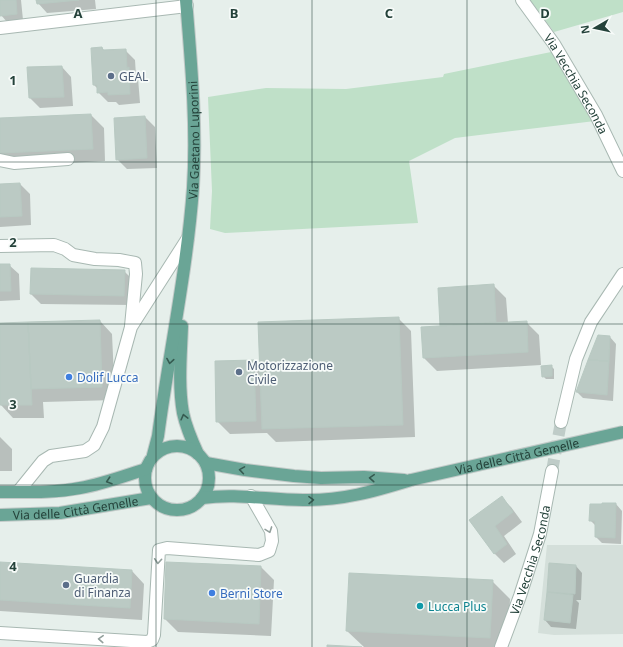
<svg xmlns="http://www.w3.org/2000/svg" width="623" height="647" viewBox="0 0 623 647" font-family="'Noto Sans',sans-serif">
<style>
.built{fill:#d4dfda}
.green{fill:#bfe0c8}
.shadow{fill:#0003}
.building{fill:#bbcac4;stroke:#b8c9c2}
.lines{fill:none;stroke-linecap:round;stroke-linejoin:round}
.minor-tunnel{stroke:#bfccc8;stroke-width:12;stroke-dasharray:12 6;stroke-linecap:butt}
.minor-casing{stroke:#a8b8b2;stroke-width:14}
.major-casing{stroke:#c2cac8;stroke-width:14}
.minor{stroke:#fff;stroke-width:12}
.major{stroke:#6aa596;stroke-width:12}
.major-bridge-casing{stroke:#c2cac8;stroke-width:14;stroke-linecap:butt}
.major-bridge{stroke:#6aa596;stroke-width:12}
.oneway{stroke:#365b51}
.oneway2{stroke:#92a09c}
.grid{fill:none;stroke:#24423a;stroke-width:1;stroke-opacity:0.55}
.service-dot{fill:#5c6f8a;stroke:#f7fbf9;stroke-width:1.5}
.shop-dot{fill:#3f7fe0;stroke:#f7fbf9;stroke-width:1.5}
.culture-dot{fill:#0f9aa8;stroke:#f7fbf9;stroke-width:1.5}
.labels{text-anchor:middle;dominant-baseline:central;stroke-width:3.5;stroke-linejoin:round;paint-order:stroke}
.service-label{font-size:12px;fill:#4e5e75;stroke:#f7fbf9;text-anchor:start}
.street-label{font-size:12px;fill:#24423a;stroke:#f7fbf9}
.shop-label{font-size:12px;fill:#366cbe;stroke:#f7fbf9;text-anchor:start}
.culture-label{font-size:12px;fill:#0d838f;stroke:#f7fbf9;text-anchor:start}
.grid-label{font-size:13px;text-anchor:middle;font-weight:bold;fill:#24423a;stroke:#f7fbf9;stroke-width:3.5;stroke-linejoin:round;paint-order:stroke}
</style>
<rect width="100%" height="100%" fill="#e6efeb"/>
<path class="built" d="M547,545H623V634L554,635L538,633Z"/>
<path class="green" d="M530,0H623V12L554,32Z
M556,51L595,121L455,138L409,161L418,223L225,233L210,229L212,191L208,97L266,88L346,89L443,77L444,74Z"/>
<path class="shadow" d="M0,0H21L23,20L7,22L1,15Z
M37,0H95L96,9L47,13L38,3Z
M102,48L105,51L125,50L135,60L136,76L138,78L140,103L119,105L116,102H108L98,92V89L94,85Z
M62,67L71,77L73,106L40,108L30,98Z
M91,115L104,128L105,161L12,166L0,154V119Z
M145,117L155,127L157,168L127,169L117,159Z
M20,184L30,194L31,225L0,227V185Z
M0,265H9L19,274L20,300L0,301Z
M124,271L134,281L133,305L41,304L31,294Z
M493,285L506,298L508,323L526,322L539,335L541,365L437,371L424,358L441,327Z
M398,318L411,331L415,437L276,442L267,433L230,434L217,421L253,361L261,368Z
M100,321L112,334L115,400L43,402L44,418H13L1,405L0,324Z
M610,337L616,344L613,401L583,398L577,392Z
M551,366L554,369V379H546L543,376Z
M0,437L12,449V471H0Z
M502,498L511,507L522,522L504,536L516,554L504,563L494,553L470,521Z
M616,504L622,511L621,544L602,543L596,537V526L590,520Z
M0,563L132,571L144,584L142,620L0,611Z
M550,564L576,566L582,573L581,600H576L579,603L576,629L551,627L545,620Z
M261,567L274,580L271,636L178,632L165,619Z
M492,581L510,599L508,647H364L347,631Z"/>
<path class="building" d="M0,0H16L17,14L0,16Z
M36,0H79L37,4Z
M102,47L103,50L126,49L127,68L129,67L130,94L108,95V92L97,93V85H93L91,48Z
M62,66L64,97L29,98L27,67Z
M91,114L93,149L0,153V118Z
M145,116L147,158L116,160L114,118Z
M20,183L22,216L0,217V184Z
M0,264H10L11,291H0Z
M31,268L125,270L124,296L30,294Z
M494,284L496,322L440,326L438,288Z
M399,317L403,425L262,429L258,322Z
M100,320L102,387L31,389L28,322Z
M527,321L528,352L423,358L421,327Z
M28,322L32,405H0V323Z
M598,335L610,336L609,361L588,360Z
M254,360L256,421L216,422L215,361Z
M588,360L609,361L607,395L576,392Z
M552,365V376L542,377L541,366Z
M502,496L513,512L495,526L507,544L494,554L469,520Z
M602,503H616L615,538L595,537V521H589L590,504H602Z
M0,562L132,570L130,608L0,600Z
M166,562L261,566L259,624L164,619Z
M549,563L576,565L575,594L547,592Z
M349,573L493,580L490,638L346,631Z
M547,592L573,595L570,623L544,620Z
M327,645L362,647H327Z"/>
<g class="lines">
<path class="minor-tunnel" d="M552,471L561,422"/>
<g class="minor-casing">
<g id="minor">
<path id="s1" d="M522,0L554,44L596,115L623,171"/>
<path d="M0,28L187,6"/>
<path d="M0,160L14,163L68,159"/>
<path d="M0,246L54,245L65,249L73,255L95,259L119,260L135,263L136,274L131,326"/>
<path d="M561,422L576,359L591,322L623,274"/>
<path d="M18,492L43,461L51,456L85,451L94,445L103,427L131,327L188,238"/>
<path d="M0,633L147,642L152,640L154,635L159,550L167,548L259,555L269,551L272,541L271,531L251,496"/>
<path id="s2" d="M501,647L520,596L540,534L552,471"/>
</g>
</g>
<g class="major-casing">
<g id="major">
<path d="M182,326C181,354 178,385 183,413C186,427 192,441 198,454"/>
<circle cx="177" cy="478" r="32"/>
<path id="s3" d="M153,455L158,436C169,353 187,271 193,188C197,126 191,61 186,0"/>
<path d="M206,463L245,470L294,476L321,478L364,477L404,480"/>
<path d="M0,492C26,492 54,493 80,488C103,484 124,476 146,469"/>
<path d="M202,498C237,493 268,500 303,500C341,501 375,491 411,480"/>
<path id="s4" d="M0,515L60,513L151,498"/>
</g>
</g>
<use href="#minor" class="minor"/>
<use href="#major" class="major"/>
<g class="major-bridge-casing">
<g id="major-bridge">
<path id="s5" d="M411,480L623,432"/>
</g>
</g>
<use href="#major-bridge" class="major-bridge"/>
</g>
<defs><path id="oneway-chevron" d="M-2-3.5L2.5 0L-2 3.5" fill="none" stroke-width="1.6" stroke-linecap="round" stroke-linejoin="round"/></defs>
<g class="oneway">
<use href="#oneway-chevron" transform="translate(170 361) rotate(99)"/>
<use href="#oneway-chevron" transform="translate(184 417) rotate(-104)"/>
<use href="#oneway-chevron" transform="translate(242 470) rotate(-171)"/>
<use href="#oneway-chevron" transform="translate(372 478) rotate(-176)"/>
<use href="#oneway-chevron" transform="translate(109 481) rotate(162)"/>
<use href="#oneway-chevron" transform="translate(311 500) rotate(-1)"/>
</g>
<g class="oneway2">
<use href="#oneway-chevron" transform="translate(269 530) rotate(70)"/>
<use href="#oneway-chevron" transform="translate(158 561) rotate(94)"/>
<use href="#oneway-chevron" transform="translate(101 639) rotate(-177)"/>
</g>
<path class="grid" d="M156,0V647M312,0V647M467,0V647M0,162H623M0,324H623M0,485H623"/>
<g class="service-dot">
<circle cx="111" cy="76" r="4"/>
<circle cx="239" cy="372" r="4"/>
<circle cx="66" cy="585" r="4"/>
</g>
<g class="shop-dot">
<circle cx="69" cy="377" r="4"/>
<circle cx="212" cy="593" r="4"/>
</g>
<circle class="culture-dot" cx="420" cy="606" r="4"/>
<g class="labels">
<g class="service-label">
<text x="119" y="76">GEAL</text>
<text x="247" y="365">Motorizzazione<tspan x="247" dy="14">Civile</tspan></text>
<text x="74" y="578">Guardia<tspan x="74" dy="14">di Finanza</tspan></text>
</g>
<g class="street-label">
<text stroke="none"><textPath href="#s1" startOffset="100">Via Vecchia Seconda</textPath></text>
<text stroke="none"><textPath href="#s3" startOffset="318">Via Gaetano Luporini</textPath></text>
<text stroke="none"><textPath href="#s5" startOffset="109">Via delle Città Gemelle</textPath></text>
<text stroke="none"><textPath href="#s4" startOffset="76">Via delle Città Gemelle</textPath></text>
<text stroke="none"><textPath href="#s2" startOffset="92">Via Vecchia Seconda</textPath></text>
</g>
<g class="shop-label">
<text x="77" y="377">Dolif Lucca</text>
<text x="220" y="593">Berni Store</text>
</g>
<g class="culture-label">
<text x="428" y="606">Lucca Plus</text>
</g>
</g>
<g class="grid-label">
<text x="78" y="18">A</text>
<text x="234" y="18">B</text>
<text x="389" y="18">C</text>
<text x="545" y="18">D</text>
<text x="13" y="85">1</text>
<text x="13" y="247">2</text>
<text x="13" y="409">3</text>
<text x="13" y="571">4</text>
</g>
<g transform="translate(595 28) rotate(261)" stroke="#f7fbf9" stroke-width="3" paint-order="stroke">
<path d="M0-3L7 15L0 10L-7 15Z" fill="#24423a"/>
<text y="-6" font-size="11" font-weight="bold" text-anchor="middle" fill="#24423a">N</text>
</g>
</svg>
